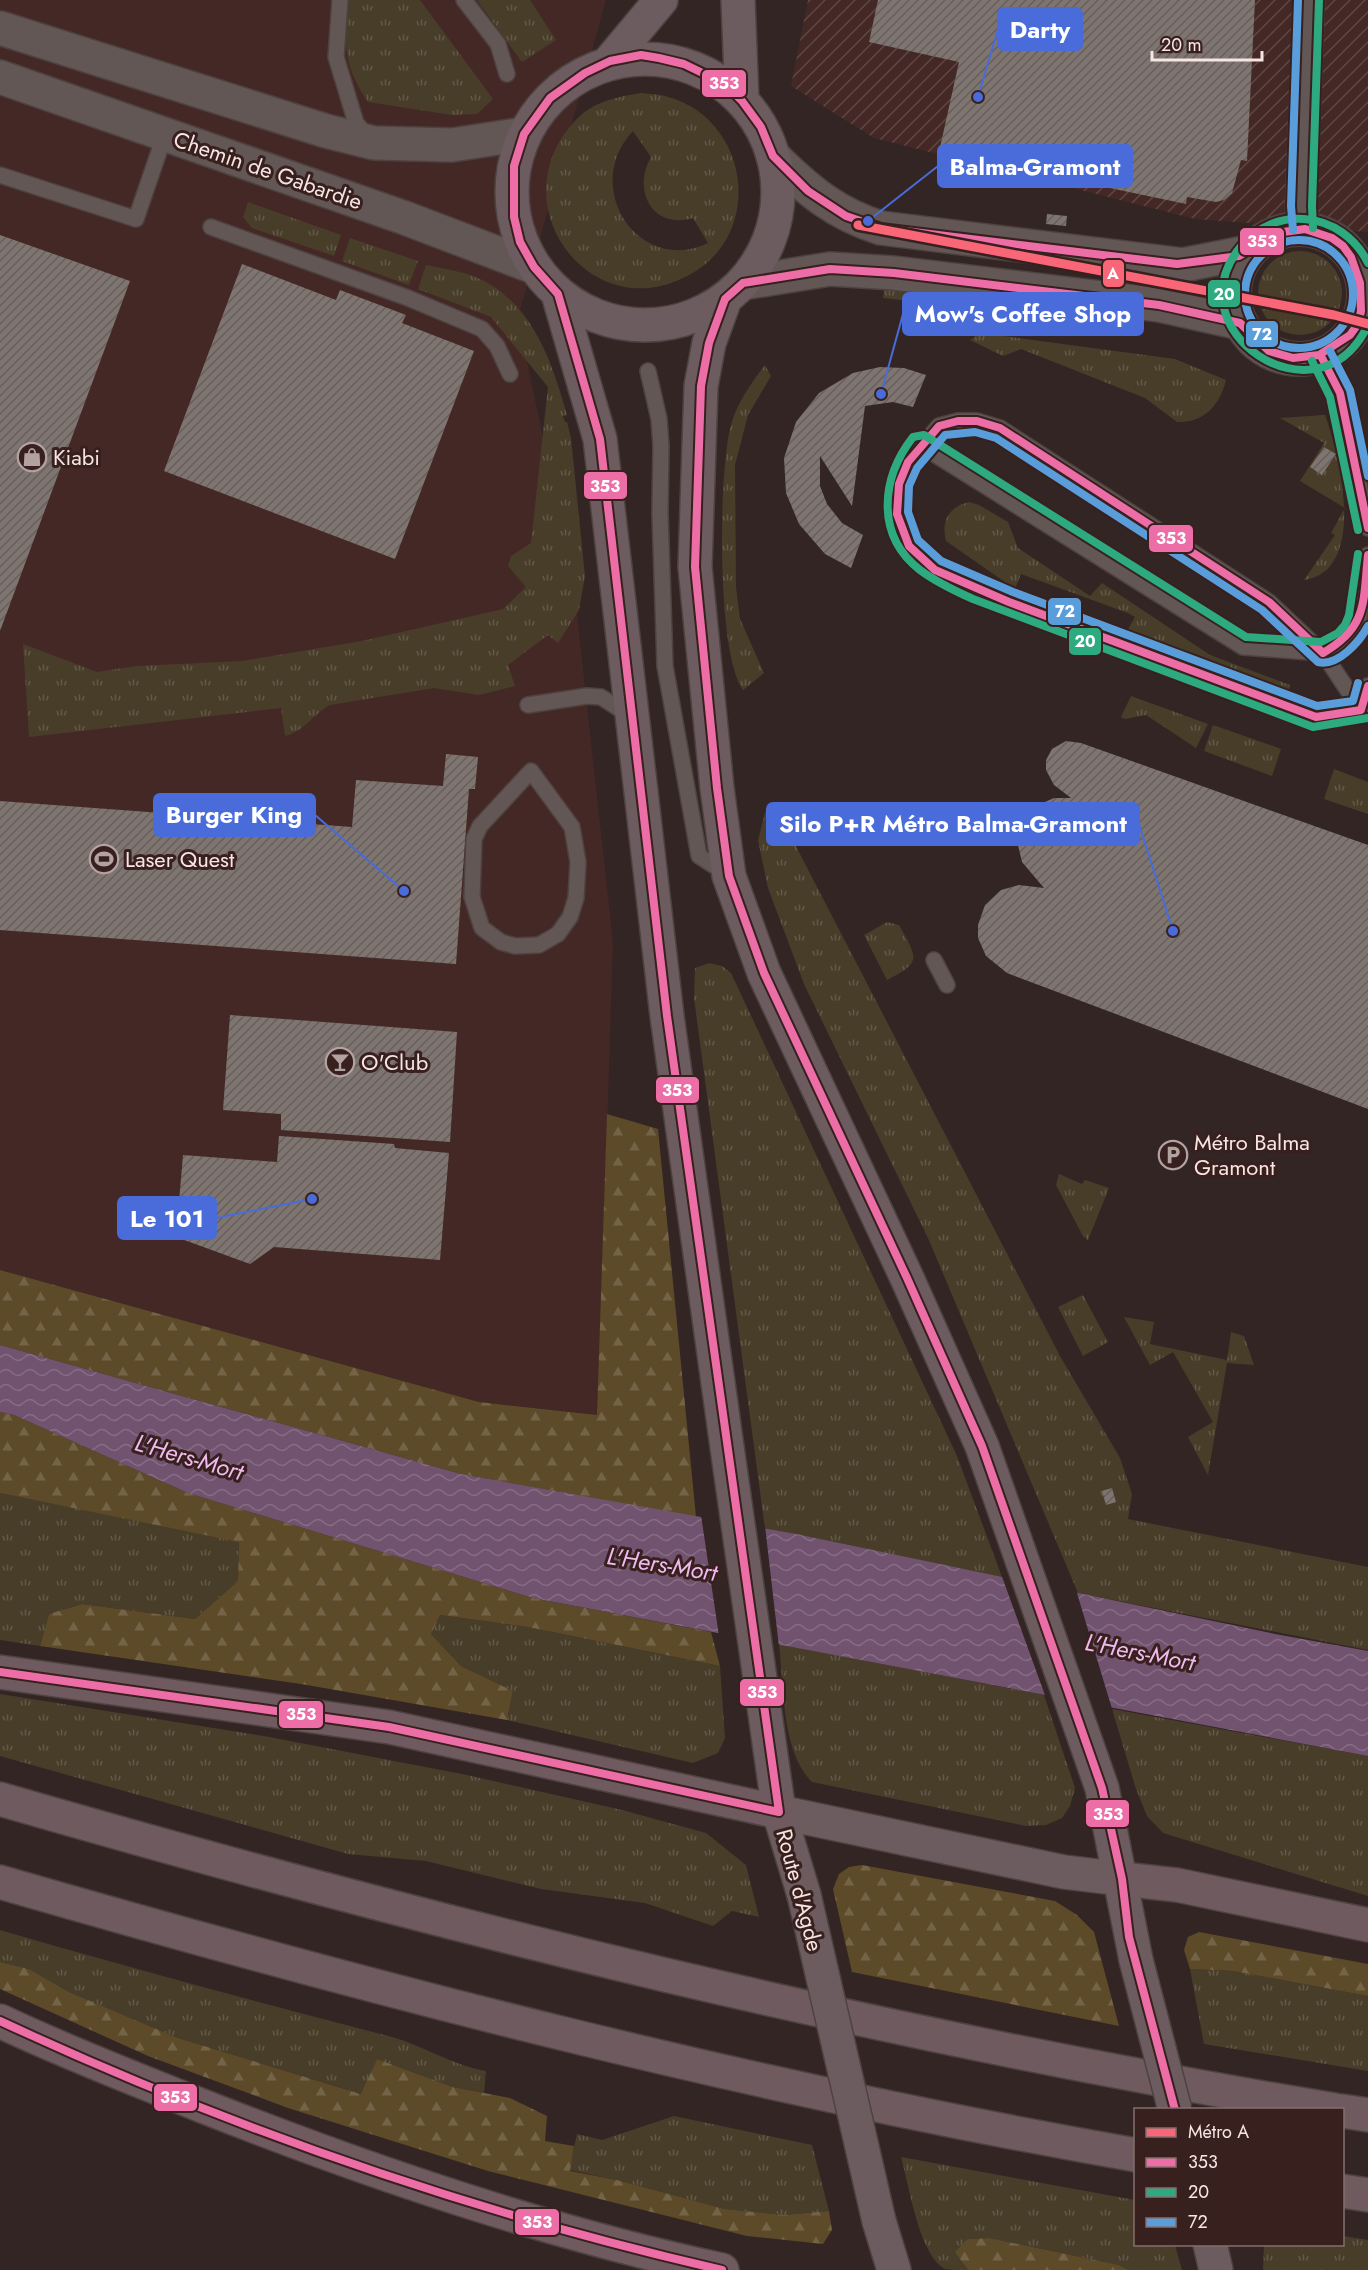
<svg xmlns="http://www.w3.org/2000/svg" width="1368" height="2270" viewBox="0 0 1368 2270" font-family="Jost,sans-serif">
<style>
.built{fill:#442825}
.industrial{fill:url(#industrial-furrows)}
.grass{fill:url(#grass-tufts);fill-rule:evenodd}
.forest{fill:url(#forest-firs)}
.water{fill:url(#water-waves)}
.pier{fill:#322524}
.building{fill:url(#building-hatch)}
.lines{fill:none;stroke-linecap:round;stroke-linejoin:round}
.lane-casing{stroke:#4e4241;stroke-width:18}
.street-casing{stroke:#4e4241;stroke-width:33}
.secondary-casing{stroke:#4e4241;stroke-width:36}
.primary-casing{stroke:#4e4241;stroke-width:36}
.highway-casing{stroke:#4e4241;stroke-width:36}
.lane{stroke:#625755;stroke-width:15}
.street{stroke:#625755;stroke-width:30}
.secondary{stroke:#625755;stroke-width:33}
.primary{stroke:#6d5c5f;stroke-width:33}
.highway{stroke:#6e5a5f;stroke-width:33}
.primary-bridge-casing{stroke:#4e4241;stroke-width:36;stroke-linecap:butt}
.primary-bridge{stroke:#6d5c5f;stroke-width:33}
.bus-1-casing{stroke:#38201e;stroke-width:12}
.bus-2-casing{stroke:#38201e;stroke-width:12}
.bus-3-casing{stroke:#38201e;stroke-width:12}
.bus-1{stroke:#ed6ea7;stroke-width:8}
.bus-2{stroke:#2daa80;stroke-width:8}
.bus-3{stroke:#5a9ddb;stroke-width:8}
.metro-1-casing{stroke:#38201e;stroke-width:14}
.metro-1{stroke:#f86678;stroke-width:9}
.labels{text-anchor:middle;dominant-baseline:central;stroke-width:6;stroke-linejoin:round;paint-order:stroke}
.street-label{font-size:22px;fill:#f7e5e3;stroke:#38201e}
.poi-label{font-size:22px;fill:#f7e5e3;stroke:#38201e;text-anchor:start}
.water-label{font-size:24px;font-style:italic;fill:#eebaef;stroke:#38201e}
.leader{fill:none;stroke:#496cda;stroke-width:2}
.callout-dot{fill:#496cda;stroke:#38201e;stroke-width:2}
.callout{fill:#496cda;stroke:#496cda;stroke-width:2}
.callout-label{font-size:24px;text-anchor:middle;font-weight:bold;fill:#fff}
.line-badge{stroke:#38201e;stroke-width:2}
.badge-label{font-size:16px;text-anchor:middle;font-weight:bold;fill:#fff}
</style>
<defs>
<pattern id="industrial-furrows" width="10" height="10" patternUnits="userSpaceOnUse" patternTransform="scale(1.5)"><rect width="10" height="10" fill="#442825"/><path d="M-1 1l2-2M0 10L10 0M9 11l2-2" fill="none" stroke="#604744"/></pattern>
<pattern id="grass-tufts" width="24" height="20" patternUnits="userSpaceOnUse" patternTransform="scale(1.5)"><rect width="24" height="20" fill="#483d29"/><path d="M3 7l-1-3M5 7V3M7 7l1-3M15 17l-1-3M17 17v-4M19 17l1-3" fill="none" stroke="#635948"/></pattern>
<pattern id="forest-firs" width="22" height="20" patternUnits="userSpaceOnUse" patternTransform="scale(1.5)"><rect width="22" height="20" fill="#5c4a28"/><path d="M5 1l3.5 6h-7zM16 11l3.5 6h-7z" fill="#746447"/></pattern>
<pattern id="water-waves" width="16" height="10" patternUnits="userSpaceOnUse" patternTransform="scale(1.5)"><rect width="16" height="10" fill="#715370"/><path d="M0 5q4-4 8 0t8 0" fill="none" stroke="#866c84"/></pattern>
<pattern id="building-hatch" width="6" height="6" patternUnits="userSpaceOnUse" patternTransform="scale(1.5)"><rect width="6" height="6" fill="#7e7470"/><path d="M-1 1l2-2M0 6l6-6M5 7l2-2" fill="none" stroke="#675f5c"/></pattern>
</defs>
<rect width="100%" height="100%" fill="#322524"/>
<path class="built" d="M0,0H606L518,318L574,587L613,942L598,1415L479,1402L0,1270Z"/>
<path class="industrial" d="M808,0H1368V232L1195,219L874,138L791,86Z"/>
<path class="grass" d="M348,0H420L493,99L477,114L452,115L368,102C343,65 344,43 348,0Z
M477,0H530L556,40L522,62Z
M641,93C650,94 660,94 668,97C721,111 749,168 735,218C728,245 708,267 683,278C596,321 511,221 561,139C568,128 578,116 589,109C605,99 623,96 641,93ZM633,131L651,157C632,190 652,230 693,218L708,243C639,276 580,187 633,131Z
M248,202L341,235L334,256L252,228L243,217Z
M350,238L418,261L409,285L342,261Z
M1258 293a42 42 0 1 1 84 0a42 42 0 1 1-84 0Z
M426,265C445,269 468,272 484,281C534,307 553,365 567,415L563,416L565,422H567L571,438L585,576L579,610L558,643L548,635L508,665L515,686L479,695L434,688L330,705C313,714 305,731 285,736L281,708L29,737L23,644L97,672L137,666L242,661L362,641L503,609L526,587L508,566L511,556L531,543L548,387L491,317L418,289Z
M885,284L929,289L956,306L883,298Z
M981,333L1175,359L1226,380C1220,405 1204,423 1177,422L1145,398L1021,349L1003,356L970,340Z
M765,365L771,376L748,415L735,465L736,587L740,619L764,673L743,690C716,653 719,475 730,429C736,404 750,385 765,365Z
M1325,415C1340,456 1368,571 1304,580L1335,535L1331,533L1345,508L1300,481L1324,443L1280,418Z
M969,502L979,505L1008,522L1018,548L1090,596L1102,583L1210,655L1290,685V688L1286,690L1127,631L1135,617L1128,613L1021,574L1015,589L946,541C941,520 949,507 969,502Z
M1131,696L1208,724L1196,748L1146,715L1125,719L1121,717Z
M1213,725L1281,749L1272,776L1204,751Z
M1334,769L1368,782V814L1324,799Z
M773,808L788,831L1060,1356L1120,1458L1132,1494L1128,1519L1368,1567V1650L1078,1593L928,1238L804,984L768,888L758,840L766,809Z
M887,922L899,925C917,958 923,962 887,980L864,935Z
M709,963L722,966L731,973L957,1456L1002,1577L765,1529L694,998L695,968Z
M1059,1174L1082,1184L1085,1180L1109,1188L1088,1240L1083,1236L1056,1185Z
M1083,1295L1108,1342L1083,1356L1058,1307Z
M1124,1317L1154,1322L1150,1344L1227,1360L1231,1332L1244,1336L1254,1365L1227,1363L1208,1475L1188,1437L1213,1422L1173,1352L1150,1365Z
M0,1493L239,1541L238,1581L195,1619L82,1604L49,1614L40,1646L0,1640Z
M440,1615L528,1627L720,1666L725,1738L718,1753L693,1763L507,1720L513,1691L461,1666L431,1634Z
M779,1644L1044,1695L1075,1788L1070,1806L1062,1818L1046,1825L1026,1826L812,1782C781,1751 784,1686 779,1644Z
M0,1694L264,1736L467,1775L622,1810L706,1833L746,1865L759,1917L732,1911L713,1926L645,1903L541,1889L426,1861L348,1854L0,1756Z
M1112,1709L1368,1756V1896L1163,1833L1147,1816L1136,1789Z
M0,1930C130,1968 261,2003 392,2037C424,2046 452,2065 486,2071L484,2093L453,2087L377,2059L362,2094L178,2038L69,1992L29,1969L0,1962Z
M1190,1969L1233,1971L1368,1996V2071L1204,2044Z
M674,2116L812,2145L829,2211L784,2215L725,2209L617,2180L569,2170L577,2134L602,2140Z
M901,2157L1135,2200L1136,2244L1175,2245L1182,2270H1129L1119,2265L989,2238L968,2239L964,2264L968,2270C961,2270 951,2270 945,2269C919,2255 909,2185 901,2157Z
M1343,2236L1368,2240V2270H1263L1264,2245L1342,2244Z"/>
<path class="forest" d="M607,1114L658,1129L696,1517L461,1474L0,1345V1270L479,1402L597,1415Z
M0,1412L14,1415L188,1493L533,1598L711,1632L720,1666L528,1627L440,1615L431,1634L461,1666L513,1691L507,1720L301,1684L40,1646L49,1614L82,1604L195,1619L238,1581L239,1542L0,1493Z
M862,1865L1055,1901L1077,1915L1094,1932L1119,2026L852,1972L833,1889L839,1874L849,1867Z
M1199,1932L1368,1964V1996L1233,1971L1190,1969L1184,1950L1188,1937Z
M0,1962L29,1969L69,1992L178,2038L361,2094L377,2059L453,2087L510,2098L547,2116L545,2141L574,2146L570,2171L617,2180L725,2209L784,2215L829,2211L832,2230L823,2244L747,2236L488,2171L288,2108L148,2056L0,1989Z
M989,2238L1119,2265L1129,2270H968L955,2252L968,2239Z"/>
<path class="water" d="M0,1345L461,1474L796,1534L1275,1634L1368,1651V1756L533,1598L188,1493L14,1415L0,1412Z"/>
<path class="pier" d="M701,1515L765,1526L779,1647L719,1636Z
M1001,1574L1076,1590L1113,1712L1046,1698Z"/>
<path class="building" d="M878,0H1255L1247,161L1241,160L1232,193L1224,200L1216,202L1187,197L1186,204L939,152L959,62L869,42Z
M1047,214L1067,216L1066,226L1046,224Z
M0,235L130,281L0,631Z
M242,264L336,300L340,290L406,315L402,323L474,351L395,559L164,471Z
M880,367L904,368L926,375L913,407L893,402L865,406L852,506L820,456V486L827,504L842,523L863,535L851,568L825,554L799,524L786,493L784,458L796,422L819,393L853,373Z
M1324,447L1336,454L1322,475L1310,467Z
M1066,741L1081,743L1368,845V1109L1007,973L986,956L978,938V925L985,905L1001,890L1019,885L1044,888L1022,862L1017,841L1023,822L1036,806L1054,798H1071L1054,785L1046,770V760L1052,749Z
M446,754L478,757L475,789H469L456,964L0,930V801L352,827L356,780L443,786Z
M230,1015L457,1032L450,1142L281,1130V1114L223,1110Z
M279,1136L394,1144L395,1148L449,1153L440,1260L274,1247L250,1264L176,1237L183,1155L277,1162Z
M1112,1488L1116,1502L1106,1505L1102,1491Z"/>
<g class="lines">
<g class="lane-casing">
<path id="lane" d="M340,0L336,57L356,123L368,137
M464,0L498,44L507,74
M0,175L136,219L165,134
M211,227L408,298L482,329L497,346L510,374
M1321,356L1340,393L1368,528
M648,371L659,419L661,446L660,513L665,666L699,856L727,874
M920,445L1243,647L1323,653L1344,641L1354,631L1359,618L1368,555
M528,705L587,696L601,697L632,717
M1361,710L1323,653L1269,602L1000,428L977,421H958L939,426L908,462L899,484L897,514L909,546L935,570L1009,602L1316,717L1368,711
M1361,710L1368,686
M531,771L572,827L578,862L576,898L570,917L558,934L539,945L515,946L501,942L482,928L472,897L474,839L480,826Z
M934,960L947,985"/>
</g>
<g class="street-casing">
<path id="street" d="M1303,229L1301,206L1309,0"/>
</g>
<g class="secondary-casing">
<path id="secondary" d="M0,28L326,131L374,143L452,145L524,134
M0,77L405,218L534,267
M773,156C807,190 836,214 881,228L1183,265L1249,252
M1234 294a65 65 0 1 1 130 0a65 65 0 1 1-130 0Z
M743,283L830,269L894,273L1159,305L1240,323"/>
</g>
<g class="primary-casing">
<path id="primary" d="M738,0L742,101
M512 192a133 133 0 1 1 266 0a133 133 0 1 1-266 0Z
M610,61L661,0
M558,294L600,439L667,1016L726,1440L779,1812L804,1895
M725,299L709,343L701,386L695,567L717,788L729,876L764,973L907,1278L982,1446L1102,1788L1136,1960
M779,1812L1064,1872L1122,1879
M879,2221L894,2270
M1210,2244L1216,2270"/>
</g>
<g class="highway-casing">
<path id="highway" d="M0,1672L389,1727L779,1812
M0,1799C439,1926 884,2036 1335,2110
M1122,1879L1177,1885L1368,1925
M0,1882C374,1990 752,2088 1136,2155
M0,2021C65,2052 133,2078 200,2105C369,2172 545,2232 722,2270
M1342,2111L1368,2115
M1342,2191L1368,2195"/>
</g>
<use href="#lane" class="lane"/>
<use href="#street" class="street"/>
<use href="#secondary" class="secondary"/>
<use href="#primary" class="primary"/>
<use href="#highway" class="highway"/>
<g class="primary-bridge-casing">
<path id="primary-bridge" d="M804,1895L879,2221
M1136,1960L1175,2110"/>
</g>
<use href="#primary-bridge" class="primary-bridge"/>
<g class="bus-1-casing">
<path id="bus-1" d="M1321,356L1340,393L1368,528
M1368,555C1363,602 1368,627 1323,653L1269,602L1000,428L977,421H958L939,426L908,462L899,484L897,514L909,546L935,570L1009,602L1316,717L1361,710L1368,686
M0,1672L389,1727L779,1812L667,1016L600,439L558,294L534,267L520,242L514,217V166L524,134L550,98L585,73L610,61L641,55L659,58L684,64L725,84L742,101L761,127L773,156L808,191L846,216L881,228L1177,264L1239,256L1276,233L1305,229L1332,238L1343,246L1351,257L1360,283L1361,311L1358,324L1350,335L1319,355L1293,358L1269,351L1240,323L1159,305L894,273L830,269L743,283L725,299L709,343L701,386L695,567L717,788L729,876L764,973L907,1278L982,1446L1102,1788L1122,1879L1129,1937L1175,2110
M0,2021C230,2128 474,2213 722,2270"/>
</g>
<g class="bus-2-casing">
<path id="bus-2" d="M1313,228L1312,206L1319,0
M1368,263C1356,238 1332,221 1304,219C1281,217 1258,227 1243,244C1168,329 1318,430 1368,325
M1312,361L1330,397L1358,530
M1358,554L1349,615L1345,625L1338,633L1321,642L1246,637L924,435L913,437C881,478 875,535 920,570C936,582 955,591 973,599L1313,727L1368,718"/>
</g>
<g class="bus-3-casing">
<path id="bus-3" d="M1293,230L1291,206L1298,0
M1245 294a54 54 0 1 1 108 0a54 54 0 1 1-108 0Z
M1330,351L1350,390L1368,476
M1358,683L1353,701L1317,706L1013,592L941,561L918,540L908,512L909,486L917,468L945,435L975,432L996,438L1262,610L1318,662C1338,667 1360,641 1368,626"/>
</g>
<use href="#bus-1" class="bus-1"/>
<use href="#bus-2" class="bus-2"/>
<use href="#bus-3" class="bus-3"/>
<g class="metro-1-casing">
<path id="metro-1" d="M858,225L1334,315L1368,324"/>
</g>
<use href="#metro-1" class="metro-1"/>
</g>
<defs>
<g id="shop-ring" transform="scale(1.5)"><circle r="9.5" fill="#38201e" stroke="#b2a2a0" stroke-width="1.5"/><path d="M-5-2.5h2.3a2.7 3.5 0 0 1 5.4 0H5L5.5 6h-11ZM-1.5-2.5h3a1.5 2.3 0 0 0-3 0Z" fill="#b2a2a0"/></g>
<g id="stadium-ring" transform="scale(1.5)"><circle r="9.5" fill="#38201e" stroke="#b2a2a0" stroke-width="1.5"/><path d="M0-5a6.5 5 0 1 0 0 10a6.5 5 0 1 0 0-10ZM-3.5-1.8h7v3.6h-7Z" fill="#b2a2a0"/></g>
<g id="bar-ring" transform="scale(1.5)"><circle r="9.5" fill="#38201e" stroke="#b2a2a0" stroke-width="1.5"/><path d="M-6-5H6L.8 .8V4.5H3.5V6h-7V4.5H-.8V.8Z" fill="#b2a2a0"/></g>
<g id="parking-ring" transform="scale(1.5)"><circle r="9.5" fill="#38201e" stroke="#b2a2a0" stroke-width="1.5"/><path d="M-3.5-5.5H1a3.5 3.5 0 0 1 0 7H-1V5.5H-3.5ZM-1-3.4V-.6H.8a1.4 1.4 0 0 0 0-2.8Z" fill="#b2a2a0"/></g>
</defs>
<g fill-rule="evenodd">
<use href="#shop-ring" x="32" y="457"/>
<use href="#stadium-ring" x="104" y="859"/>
<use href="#bar-ring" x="340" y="1062"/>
<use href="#parking-ring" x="1173" y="1155"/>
</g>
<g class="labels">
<g class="street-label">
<text transform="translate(268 170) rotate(19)">Chemin de Gabardie</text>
<text transform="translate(800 1890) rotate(75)">Route d'Agde</text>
</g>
<g class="poi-label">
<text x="53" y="457">Kiabi</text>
<text x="125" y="859">Laser Quest</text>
<text x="361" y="1062">O'Club</text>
<text x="1194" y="1142">Métro Balma<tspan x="1194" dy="25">Gramont</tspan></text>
</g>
<g class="water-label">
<text transform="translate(189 1457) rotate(16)">L'Hers-Mort</text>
<text transform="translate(662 1564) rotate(9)">L'Hers-Mort</text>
<text transform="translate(1140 1652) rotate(11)">L'Hers-Mort</text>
</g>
</g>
<path class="leader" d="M978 97L998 29M868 221L938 166M881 394L903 314M404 891L315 815M1173 931L1139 824M312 1199L216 1218"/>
<g class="callout-dot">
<circle cx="978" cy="97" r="6"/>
<circle cx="868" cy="221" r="6"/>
<circle cx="881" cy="394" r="6"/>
<circle cx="404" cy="891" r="6"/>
<circle cx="1173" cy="931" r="6"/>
<circle cx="312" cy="1199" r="6"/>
</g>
<g class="callout">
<rect x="998" y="8" width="84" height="42" rx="6"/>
<rect x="938" y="145" width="194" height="42" rx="6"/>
<rect x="903" y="293" width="240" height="42" rx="6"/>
<rect x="154" y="794" width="161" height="42" rx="6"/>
<rect x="767" y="803" width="372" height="42" rx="6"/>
<rect x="118" y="1197" width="98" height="42" rx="6"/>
</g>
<g class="callout-label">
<text x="1040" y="38">Darty</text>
<text x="1035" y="175">Balma-Gramont</text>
<text x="1023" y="322">Mow's Coffee Shop</text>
<text x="234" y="823">Burger King</text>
<text x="953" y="832">Silo P+R Métro Balma-Gramont</text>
<text x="167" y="1227">Le 101</text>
</g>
<g class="line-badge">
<rect x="701" y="69" width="46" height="29" rx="6" fill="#ed6ea7"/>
<rect x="1239" y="227" width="46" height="29" rx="6" fill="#ed6ea7"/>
<rect x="1102" y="259" width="23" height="29" rx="6" fill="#f86678"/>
<rect x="1207" y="279" width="34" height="29" rx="6" fill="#2daa80"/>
<rect x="1245" y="320" width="34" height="28" rx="6" fill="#5a9ddb"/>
<rect x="583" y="471" width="45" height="29" rx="6" fill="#ed6ea7"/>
<rect x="1148" y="524" width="46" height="29" rx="6" fill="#ed6ea7"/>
<rect x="1047" y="597" width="35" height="29" rx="6" fill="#5a9ddb"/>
<rect x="1068" y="627" width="34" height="29" rx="6" fill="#2daa80"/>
<rect x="655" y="1076" width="45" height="28" rx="6" fill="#ed6ea7"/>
<rect x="739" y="1678" width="46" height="29" rx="6" fill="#ed6ea7"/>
<rect x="278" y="1700" width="46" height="29" rx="6" fill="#ed6ea7"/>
<rect x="1085" y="1799" width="45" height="29" rx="6" fill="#ed6ea7"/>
<rect x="153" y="2083" width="45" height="29" rx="6" fill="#ed6ea7"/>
<rect x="514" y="2208" width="46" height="28" rx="6" fill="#ed6ea7"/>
</g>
<g class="badge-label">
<text x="724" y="89">353</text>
<text x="1262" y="247">353</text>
<text x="1113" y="279">A</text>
<text x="1224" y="300">20</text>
<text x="1262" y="340">72</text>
<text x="605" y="492">353</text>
<text x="1171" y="544">353</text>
<text x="1065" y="617">72</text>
<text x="1085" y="647">20</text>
<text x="677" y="1096">353</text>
<text x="762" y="1698">353</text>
<text x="301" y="1720">353</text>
<text x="1108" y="1820">353</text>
<text x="175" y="2103">353</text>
<text x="537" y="2228">353</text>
</g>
<rect x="1134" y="2108" width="210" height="138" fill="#38201e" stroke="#846f6d" stroke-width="1.5"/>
<rect x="1146" y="2128" width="30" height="9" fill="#f86678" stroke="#846f6d" stroke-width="1.5"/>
<text x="1188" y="2138" font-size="18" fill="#f7e5e3">Métro A</text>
<rect x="1146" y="2158" width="30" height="9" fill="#ed6ea7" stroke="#846f6d" stroke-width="1.5"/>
<text x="1188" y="2168" font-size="18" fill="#f7e5e3">353</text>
<rect x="1146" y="2188" width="30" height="9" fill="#2daa80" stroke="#846f6d" stroke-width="1.5"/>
<text x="1188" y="2198" font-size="18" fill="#f7e5e3">20</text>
<rect x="1146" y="2218" width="30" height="9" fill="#5a9ddb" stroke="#846f6d" stroke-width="1.5"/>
<text x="1188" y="2228" font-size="18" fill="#f7e5e3">72</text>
<path d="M1152 51v9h110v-9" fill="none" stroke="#f7e5e3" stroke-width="3"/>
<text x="1161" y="51" font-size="18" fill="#f7e5e3" stroke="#38201e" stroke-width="4.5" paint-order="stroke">20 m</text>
</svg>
